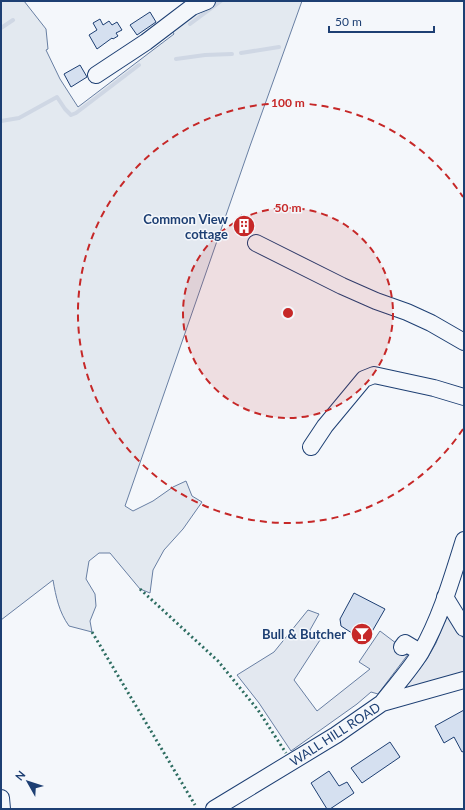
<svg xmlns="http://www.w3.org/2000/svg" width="465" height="810" viewBox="0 0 465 810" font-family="Lato,sans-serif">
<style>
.green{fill:#e3e9f0;stroke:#687fa3}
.parking{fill:#e3e8f0;stroke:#687fa3}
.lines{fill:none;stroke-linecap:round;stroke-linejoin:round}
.stream{stroke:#cfd7e4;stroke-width:4}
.building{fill:#d5e0f0;stroke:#1d3f73}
.minor-casing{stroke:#1d3f73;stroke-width:18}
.minor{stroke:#f4f7fb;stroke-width:16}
.hedge{stroke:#2c6c60;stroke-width:3;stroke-dasharray:2 3;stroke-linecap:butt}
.ring{fill:none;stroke:#c62828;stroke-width:2;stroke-dasharray:7 5}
.labels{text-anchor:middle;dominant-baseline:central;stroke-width:3;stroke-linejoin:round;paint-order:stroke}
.poi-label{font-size:13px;font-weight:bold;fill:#1d3f73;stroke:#f4f7fb;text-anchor:end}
.street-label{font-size:13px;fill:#1d3f73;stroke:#f4f7fb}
.centre{fill:#c62828;stroke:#f4f7fb;stroke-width:2}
.ring-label{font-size:12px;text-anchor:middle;font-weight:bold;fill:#c62828;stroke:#f4f7fb;stroke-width:3;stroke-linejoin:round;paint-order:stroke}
</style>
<rect width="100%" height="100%" fill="#f4f7fb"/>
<path class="green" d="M1,1H24L46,29L48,49L46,50L60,79L78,107L174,34L166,21L196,1H302L250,146L125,506L133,511L153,501L173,487L186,481L192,496L202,502L183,529L164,550L153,570L150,593L140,589L110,553H99L89,561L86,579L95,594L96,606L90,621L92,632L69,626C59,612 56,597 53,580L1,620Z"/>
<path class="parking" d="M308,610L319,614L310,630L320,640L294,680L317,711L370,669L359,662L380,631L409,653L378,694L371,692L357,704L291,751L259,703L237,675L274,652Z
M448,613L464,639V673L404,689L427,659L436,643Z"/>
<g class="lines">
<path class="stream" d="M190,24L221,1
M1,28L13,20
M241,53L279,47
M176,59L205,55L232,54
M1,121L19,118L57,97L65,109L71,115L76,113L139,65"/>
</g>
<path class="building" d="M150,12L156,22L137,35L130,25Z
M100,19L103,25L109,21L112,25L117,22L122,30L116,33L118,36L113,39L112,38L97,49L89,35L97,30L93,23Z
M80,65L87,77L71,87L64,74Z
M241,215L252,220L247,236L235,232Z
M354,593L385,609L366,642L341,626L340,619Z
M464,710V751L462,752L454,737L444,743L435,726Z
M390,742L400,757L362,783L351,768Z
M329,771L339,786L347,782L354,793L330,809H327L311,783Z"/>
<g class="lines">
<g class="minor-casing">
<path id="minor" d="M96,75L146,42L192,7L207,1
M256,243L342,286L376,301L407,312L431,323L464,342
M311,447L325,426L364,379L374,375L434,388L464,397
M445,597L464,628
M402,647L405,643L420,652
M382,703C395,686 410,670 421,652C441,617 452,578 464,540
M1,798L2,809
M214,809L336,735L382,703L464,680"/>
</g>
<use href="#minor" class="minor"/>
<path class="hedge" d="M140,589L218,661L258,710L286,753
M92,632L195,805"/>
</g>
<circle cx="288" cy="313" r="105" fill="#c62828" fill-opacity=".12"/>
<g class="ring">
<circle cx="288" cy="313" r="105"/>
<path d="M463 429A210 210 0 1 1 463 197"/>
</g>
<defs>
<g id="building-disc" transform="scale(1.15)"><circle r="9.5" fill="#c62828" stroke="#f4f7fb"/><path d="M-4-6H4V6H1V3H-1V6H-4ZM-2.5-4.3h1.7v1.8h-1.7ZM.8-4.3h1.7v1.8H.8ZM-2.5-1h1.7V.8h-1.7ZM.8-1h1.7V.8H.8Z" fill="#fff"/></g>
<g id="bar-disc" transform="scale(1.15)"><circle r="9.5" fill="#c62828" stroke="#f4f7fb"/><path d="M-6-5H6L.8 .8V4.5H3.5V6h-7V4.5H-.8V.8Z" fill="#fff"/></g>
</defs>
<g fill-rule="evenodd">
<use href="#building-disc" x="244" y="226"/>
<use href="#bar-disc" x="362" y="634"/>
</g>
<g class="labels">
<g class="poi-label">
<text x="228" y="219">Common View<tspan x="228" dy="15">cottage</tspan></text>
<text x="346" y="634">Bull &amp; Butcher</text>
</g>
<g class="street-label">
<text transform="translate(335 734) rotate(-33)">WALL HILL ROAD</text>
</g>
</g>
<circle cx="288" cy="313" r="6" class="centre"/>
<g class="ring-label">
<text x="288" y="107">100 m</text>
<text x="288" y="212">50 m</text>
</g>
<rect width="465" height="810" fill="none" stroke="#1d3f73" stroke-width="4"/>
<g transform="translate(28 782) rotate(309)" stroke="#f4f7fb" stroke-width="3" paint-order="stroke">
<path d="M0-3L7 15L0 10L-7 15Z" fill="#1d3f73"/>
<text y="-6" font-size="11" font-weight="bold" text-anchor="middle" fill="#1d3f73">N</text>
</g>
<path d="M329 26v6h105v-6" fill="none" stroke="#1d3f73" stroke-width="2"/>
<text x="335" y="26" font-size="12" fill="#1d3f73" stroke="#f4f7fb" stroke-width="3" paint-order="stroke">50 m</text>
</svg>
